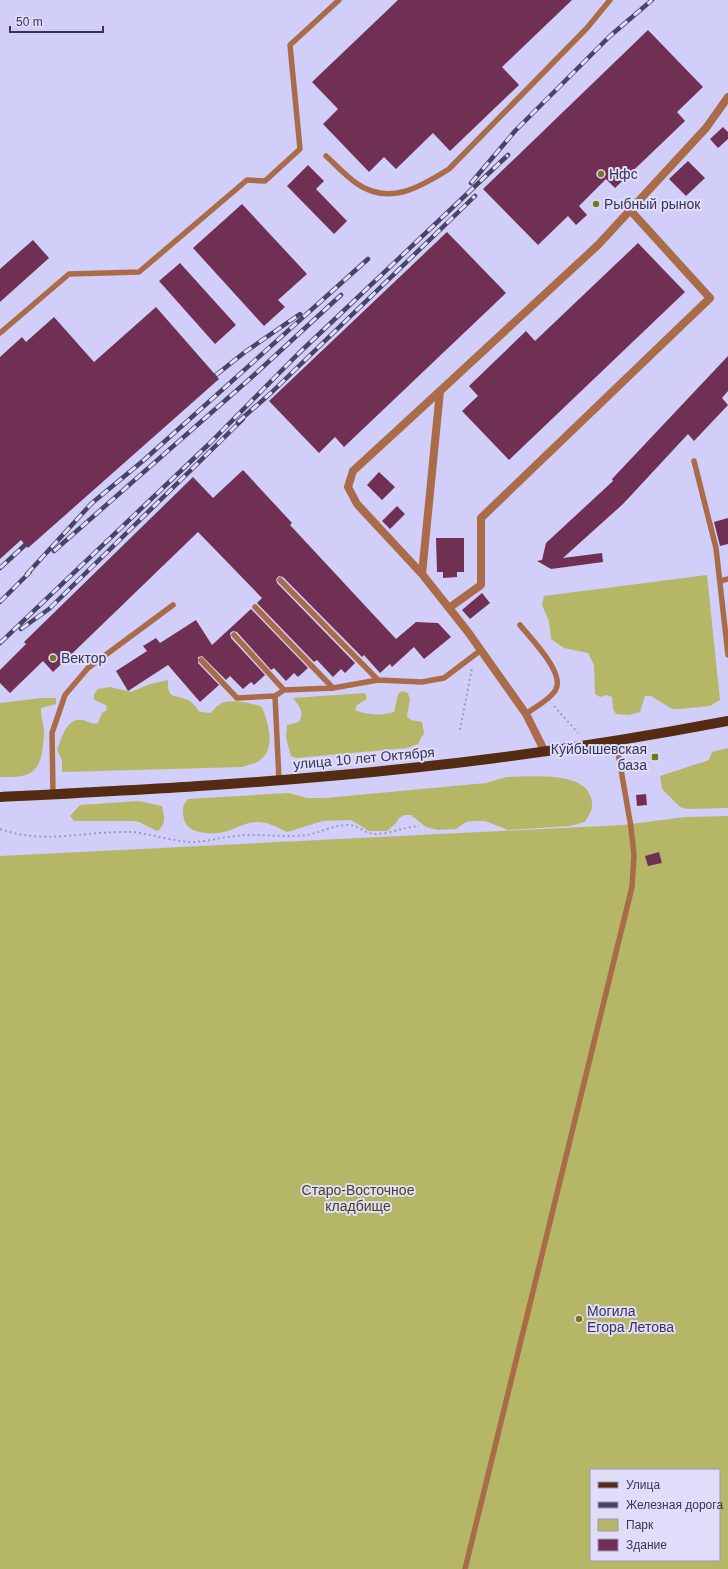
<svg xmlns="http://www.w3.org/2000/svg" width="728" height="1569" viewBox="0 0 728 1569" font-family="Helvetica,sans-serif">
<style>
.green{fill:#b6b766;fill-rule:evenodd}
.building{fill:#703053}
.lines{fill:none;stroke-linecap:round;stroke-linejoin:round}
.path{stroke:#9e9ac0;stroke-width:2;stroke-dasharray:2 3;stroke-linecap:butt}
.lane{stroke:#aa6b49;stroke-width:5.5}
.street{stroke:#aa6b49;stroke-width:8}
.primary{stroke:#552c13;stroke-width:10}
.rail-casing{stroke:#484463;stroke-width:4.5}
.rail{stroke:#dfddfa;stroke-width:3;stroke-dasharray:9;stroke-linecap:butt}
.poi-dot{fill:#78771d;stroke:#dfddfa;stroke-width:1.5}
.labels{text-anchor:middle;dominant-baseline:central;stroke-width:4;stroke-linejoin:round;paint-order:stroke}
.poi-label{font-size:14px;fill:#383451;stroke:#dfddfa;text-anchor:start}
.street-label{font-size:14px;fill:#383451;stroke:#dfddfa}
.park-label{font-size:14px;fill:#474612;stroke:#dfddfa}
</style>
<rect width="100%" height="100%" fill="#d1cef9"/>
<path class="green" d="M707,575L720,700L710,706L679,709H672L651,696H645L640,712L629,715L616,714L613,709L612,697L607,695L600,697L595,694L594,665L588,653L564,648L551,639L549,621L542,605L544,596Z
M168,680C167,700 175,694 188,700C193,702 197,709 200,712L211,713C214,710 216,706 220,704C228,698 253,703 262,707C268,723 278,751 257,762C253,764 247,765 242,767L62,772V760L57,750C62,738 66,717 83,720C89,721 91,725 98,723L102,713L107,710L106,705L94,700V694L98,689L110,687L131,692L150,684Z
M402,691L408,693L410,700L407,716L411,720L422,722L424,733L418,744L407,748L296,758L291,756L286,738L287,725L299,722C305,712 299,706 293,698L365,693L367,699L357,705L355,710C366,715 382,716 394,712L398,694Z
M41,698H56V704L41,708C41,717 43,722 44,730C45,735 43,741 43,746C40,775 27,778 0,777V703Z
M728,748V808L687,809L680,807L662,789L660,776L709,760L712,752Z
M506,777C529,777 580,771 590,795C592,800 593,806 591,811C590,814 587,818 585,822L570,826L508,830L485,821H473L466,822L456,829L438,830L426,827L411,815H404L399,818L396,823L387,831H369L351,820L323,821L287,832C277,827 268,822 257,822C243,822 232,832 218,833C207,834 187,833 184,819C182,810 182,806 188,799L289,793L307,798H325L486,783Z
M139,801L162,806C164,817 167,824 157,831L139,822L133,821H74L70,816L80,805Z
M728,816V1569H0V856L623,825L685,817ZM591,1470H719V1560H591Z"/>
<path class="building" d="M398,0H572L502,67L519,85L450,151L433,133L396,169L384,157L369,172L323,124L338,109L312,82Z
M648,30L703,87L677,112L685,121L615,188L606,179L579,206L587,215L576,225L568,216L538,245L483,189Z
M723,127L728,132V139L718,148L710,139Z
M688,161L705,178L686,196L669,179Z
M308,165L324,181L316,189L347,221L334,234L287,186Z
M242,204L307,274L278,300L285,307L264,326L193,248Z
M447,232L506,293L344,447L335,437L319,453L269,401Z
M33,240L49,258L0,302V269Z
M638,243L685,292L509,460L462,411L478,396L469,386L526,331L535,341Z
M180,263L236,325L215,344L159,281Z
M156,307L219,379L28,548L21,540L0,559V357L22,337L26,342L54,317L94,362Z
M728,356V391L722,398L728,405L694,441L688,434L623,504L563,558L602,553L603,562L551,569L537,561L542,560L546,543L613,481L612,479Z
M243,470L292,523L290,525L396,639L416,622L438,623L451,637L424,659L414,647L392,667L390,664L380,673L364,655L362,657L283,577L279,576L276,579L277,583L355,663L345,673L341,669L333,677L317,660L314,662L257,603L262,598L198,532L53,672L43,661L10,693L0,683V670L26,644L24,642L193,477L213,498Z
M379,472L395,487L382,500L367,485Z
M397,506L405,514L390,529L382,521Z
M728,518V544L720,546L714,522Z
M436,538H464V572H457V577L443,578V572H437Z
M482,593L490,603L470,619L462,610Z
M251,609L308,668L298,677L294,673L286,681L274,668L271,670L237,632L233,631L230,633L231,638L265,675L254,685L251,682L243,689L230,676L226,680L202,656L198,657V663L219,685L200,702L168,665L128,691L116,671L147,651L143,646L156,638L160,643L196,620L212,645Z
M646,794L647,805L637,806L636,795Z
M659,852L662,863L648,866L645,856Z"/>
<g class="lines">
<path class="path" d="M554,706L578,733
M460,730L472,668
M0,829C44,845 84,831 129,832C150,833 170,841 191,842C207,842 221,837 236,836C259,833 283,838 306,835C320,833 333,825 347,825C358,824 364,834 375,834C390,834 404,827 419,826"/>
<path class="lane" d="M326,156C336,165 345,175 356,183C388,206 419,188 449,169L587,28L610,0
M0,333L69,274L139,272L247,180L265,181L300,149L290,45L339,0
M694,461L716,548L728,655
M280,580L378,680
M720,581L728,579
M255,607L333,688
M520,625C530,638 567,674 555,691C548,701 535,707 526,714
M234,635L284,690
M201,660L237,698L275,696
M279,780L275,696L284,690L333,688L378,680L422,682L444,678L481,650
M53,794L52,733L65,695L88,668L173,605
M465,1569L632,887L634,855L631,827L616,741"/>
<path class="street" d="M422,574L357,504L348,487L353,471L440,391
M449,608L481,585V518L710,298L630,210
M545,752L526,714L468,632L422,574L440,391L598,245L706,128L728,97"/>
<path class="primary" d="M0,797C137,790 275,783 411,768C517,757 623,741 728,721"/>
<g class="rail-casing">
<path id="rail" d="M471,183L515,131L610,36L652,0
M216,375L245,352L300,314
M238,422L272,392L475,196
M54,551L253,376L341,295
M0,568L25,545
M27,574L92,503L144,460L368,259
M0,602L30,572
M21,629L49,609L243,419
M0,643L209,444L298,354L508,155"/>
</g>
<use href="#rail" class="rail"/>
</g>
<g class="poi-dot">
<circle cx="601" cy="174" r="4"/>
<circle cx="596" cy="204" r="4"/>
<circle cx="53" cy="658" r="4"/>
<rect x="651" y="753" width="8" height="8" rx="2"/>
<circle cx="579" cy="1319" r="4"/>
</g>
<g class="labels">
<g class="poi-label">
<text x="609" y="174">Нфс</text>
<text x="604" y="204">Рыбный рынок</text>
<text x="61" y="658">Вектор</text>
<text x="647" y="749" text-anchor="end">Куйбышевская<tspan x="647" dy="16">база</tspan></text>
<text x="587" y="1311">Могила<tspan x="587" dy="16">Егора Летова</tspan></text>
</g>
<g class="street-label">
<text transform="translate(364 758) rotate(-5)">улица 10 лет Октября</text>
</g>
<g class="park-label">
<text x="358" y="1190">Старо-Восточное<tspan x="358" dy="16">кладбище</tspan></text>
</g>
</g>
<rect x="590" y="1469" width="130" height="92" fill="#dfddfa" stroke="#9c99b6"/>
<rect x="598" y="1482" width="20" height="6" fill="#552c13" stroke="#9c99b6"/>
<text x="626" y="1489" font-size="12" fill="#383451">Улица</text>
<rect x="598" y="1502" width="20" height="6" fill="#484463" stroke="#9c99b6"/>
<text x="626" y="1509" font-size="12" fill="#383451">Железная дорога</text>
<rect x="598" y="1519" width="20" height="12" fill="#b6b766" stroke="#9c99b6"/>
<text x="626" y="1529" font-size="12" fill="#383451">Парк</text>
<rect x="598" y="1539" width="20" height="12" fill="#703053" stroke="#9c99b6"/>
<text x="626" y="1549" font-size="12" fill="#383451">Здание</text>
<path d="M10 26v6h93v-6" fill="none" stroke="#383451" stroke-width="2"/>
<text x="16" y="26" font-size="12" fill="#383451" stroke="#dfddfa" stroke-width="3" paint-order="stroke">50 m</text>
</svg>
